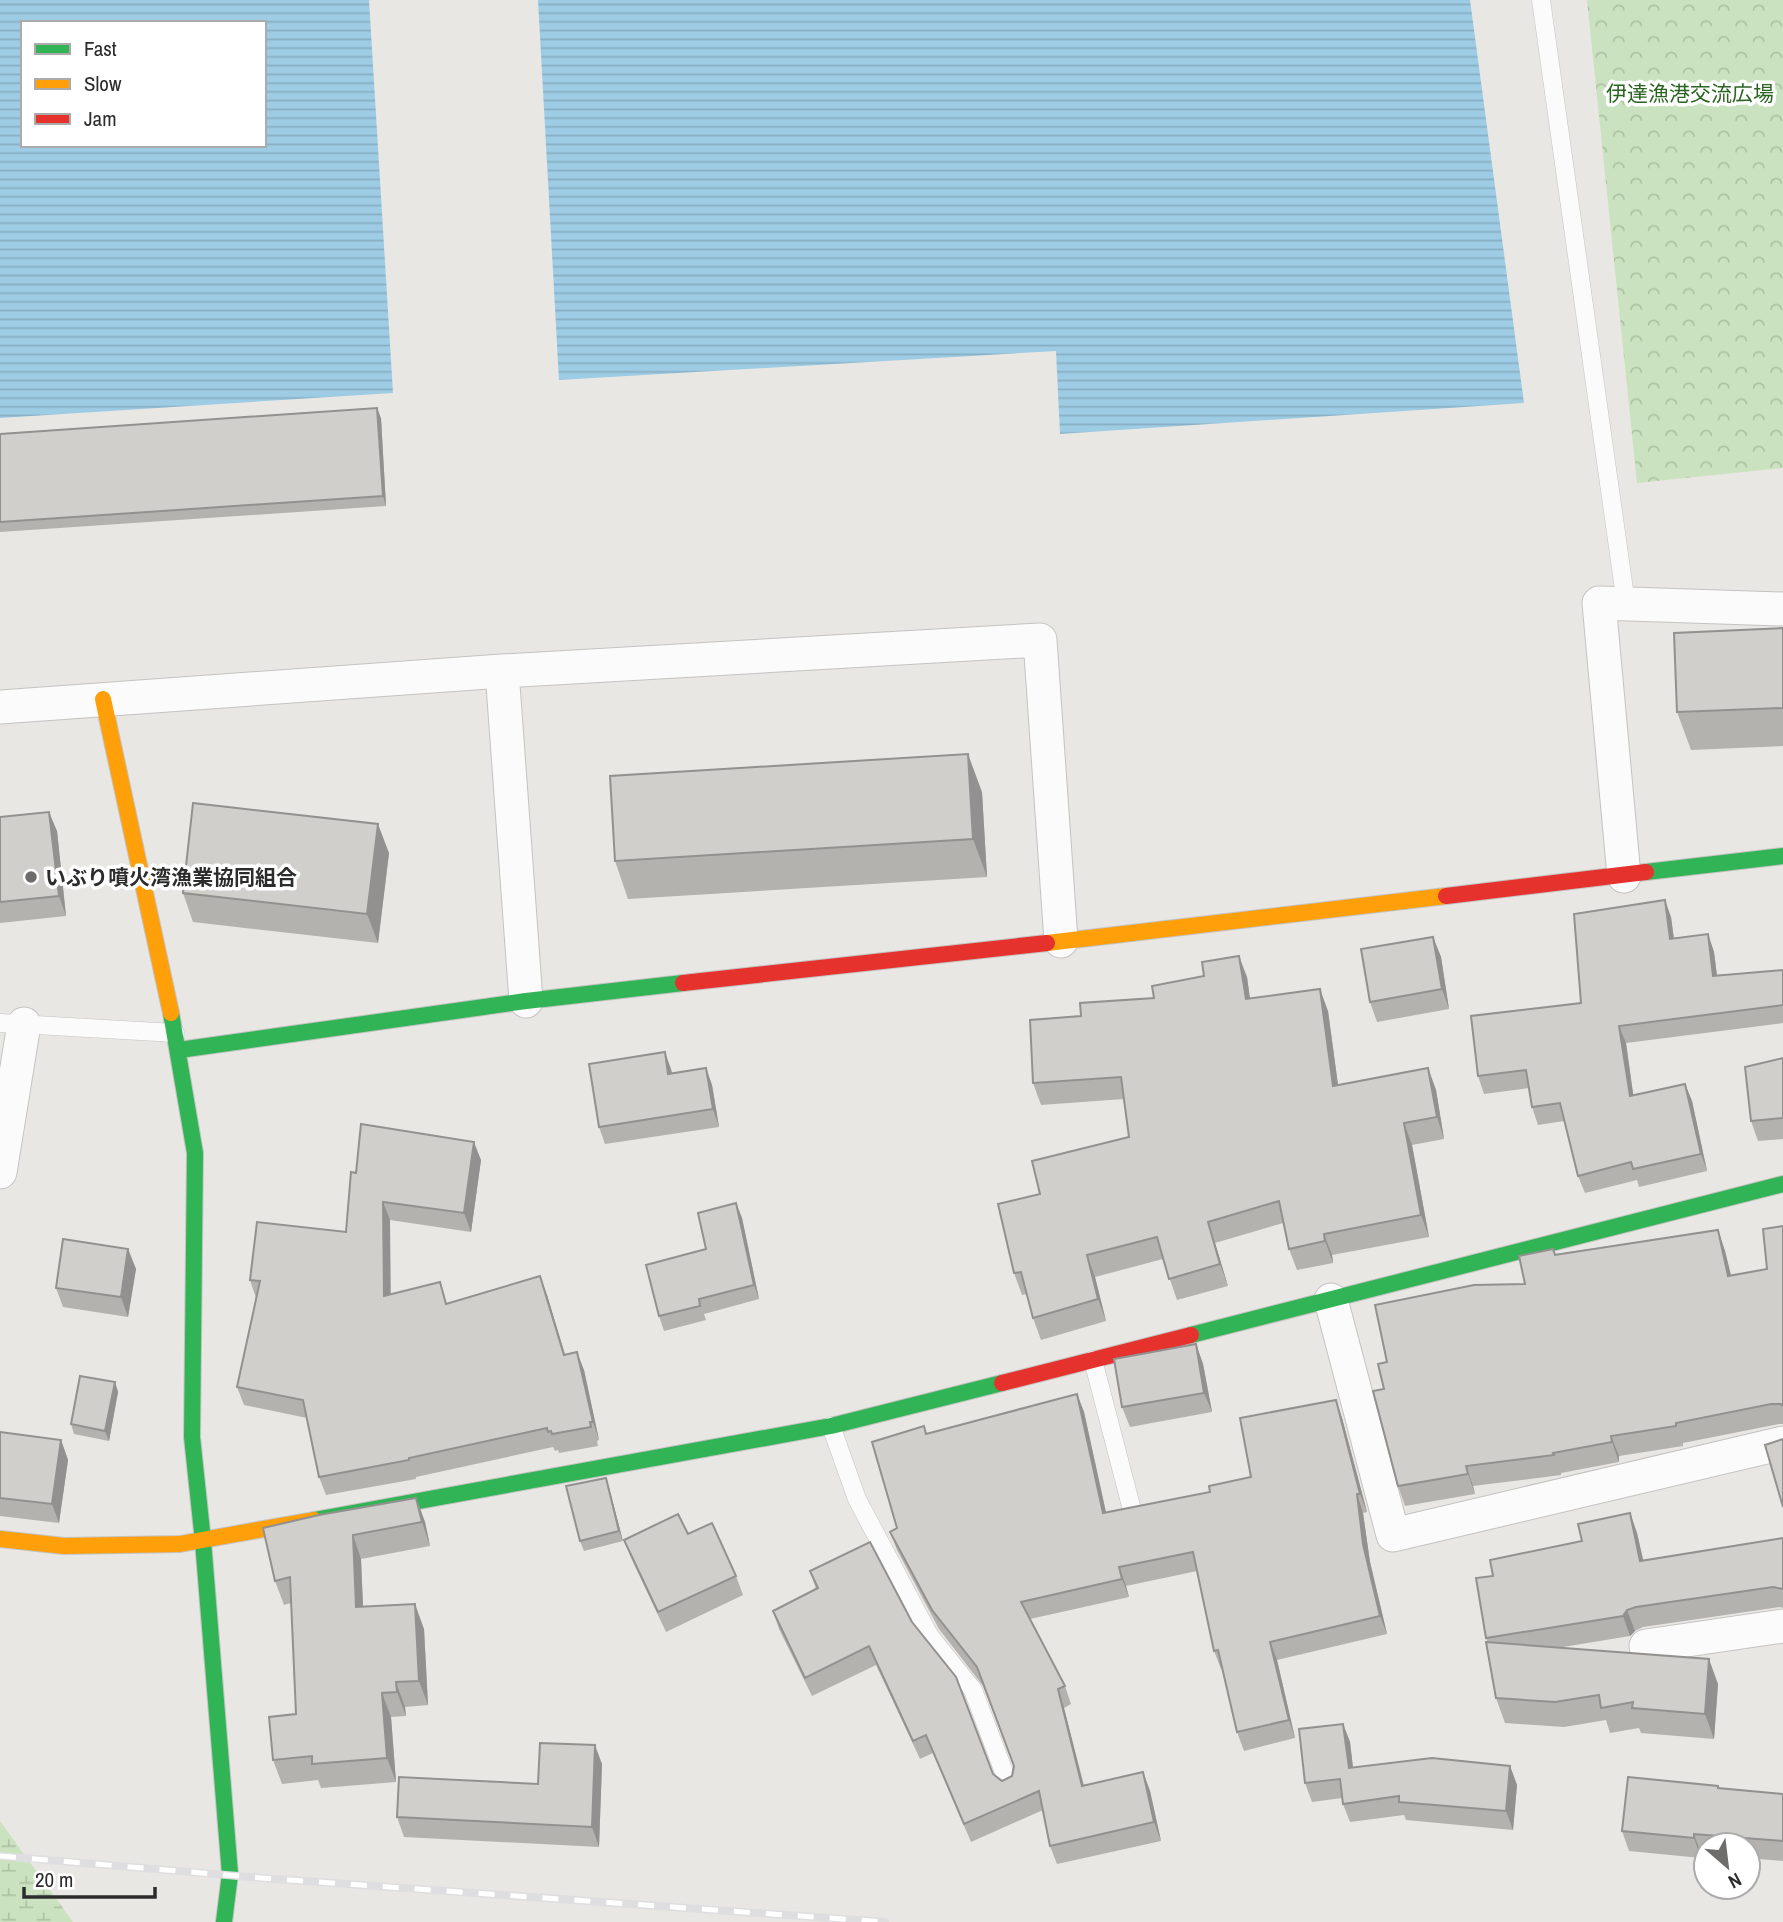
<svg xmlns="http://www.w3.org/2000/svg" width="1783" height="1922" viewBox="0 0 1783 1922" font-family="'Archivo Narrow','Noto Sans JP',sans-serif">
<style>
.wetland{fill:url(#wetland-marsh)}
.park{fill:url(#park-crowns)}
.water{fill:url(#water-rules);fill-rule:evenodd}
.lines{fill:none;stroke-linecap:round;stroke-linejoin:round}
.lane-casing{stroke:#c4c3c2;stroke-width:19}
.street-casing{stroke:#c4c3c2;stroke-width:35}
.fast-casing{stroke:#c4c3c2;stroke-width:18}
.slow-casing{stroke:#c4c3c2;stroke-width:18}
.jam-casing{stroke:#c4c3c2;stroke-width:18}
.lane{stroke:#fcfbfb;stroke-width:18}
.street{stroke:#fcfbfb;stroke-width:33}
.fast{stroke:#30b455;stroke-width:16}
.slow{stroke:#ff9f0a;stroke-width:16}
.jam{stroke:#e5322d;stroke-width:16}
.rail-casing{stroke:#dedee0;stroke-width:8}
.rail{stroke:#fff;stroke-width:5;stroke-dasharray:16;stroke-linecap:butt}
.wall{fill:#b4b2af}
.shaded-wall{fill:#92918f}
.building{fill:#d1cfcc;stroke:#92918f;stroke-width:2}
.poi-dot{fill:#6e6d6c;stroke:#fff;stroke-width:2.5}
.labels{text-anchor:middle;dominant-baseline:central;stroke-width:7;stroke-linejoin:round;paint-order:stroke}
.park-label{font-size:21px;fill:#2a6421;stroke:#fff}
.poi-label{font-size:21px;font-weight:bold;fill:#2c2c2c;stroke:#fff;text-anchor:start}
</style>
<defs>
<pattern id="wetland-marsh" width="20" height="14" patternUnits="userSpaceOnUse" patternTransform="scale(1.75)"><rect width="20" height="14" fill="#cae2bf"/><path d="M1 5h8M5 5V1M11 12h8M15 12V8" fill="none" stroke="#aec2a4"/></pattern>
<pattern id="park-crowns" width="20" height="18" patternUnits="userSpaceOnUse" patternTransform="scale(1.75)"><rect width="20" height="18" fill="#cae2bf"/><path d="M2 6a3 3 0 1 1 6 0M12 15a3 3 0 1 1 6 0" fill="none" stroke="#aec2a4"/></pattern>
<pattern id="water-rules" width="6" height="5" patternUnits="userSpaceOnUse" patternTransform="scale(1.75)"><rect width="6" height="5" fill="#9dcce4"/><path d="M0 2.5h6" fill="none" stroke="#87afc4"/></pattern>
</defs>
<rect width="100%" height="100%" fill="#e9e7e3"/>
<path class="wetland" d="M0,1821L73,1922H0Z"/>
<path class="park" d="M1587,0H1783V468L1637,483Z"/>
<path class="water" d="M0,0H369L393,393L0,418ZM23,23H264V145H23Z
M538,0H1470L1524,403L1060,434L1056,351L559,380Z"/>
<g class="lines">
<g class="lane-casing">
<path id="lane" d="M1541,0L1626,604
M0,1023L175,1033
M1093,1360L1131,1506
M831,1426L857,1499L929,1635L973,1690L1010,1788"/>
</g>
<g class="street-casing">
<path id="street" d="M502,671L526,1001
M0,707L502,671L1040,640L1061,941
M1624,876L1599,603L1783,609
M0,1172L24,1024
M1331,1300L1393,1535L1783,1443
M1646,1646L1783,1626"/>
</g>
<g class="fast-casing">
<path id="fast" d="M1646,872L1783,856
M171,1013L195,1153L192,1437L203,1541L230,1874L224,1922
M179,1050L526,1001L683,983
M1191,1335L1783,1184
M314,1520L831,1426L1002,1383"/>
</g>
<g class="slow-casing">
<path id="slow" d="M103,699L171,1013
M1047,943L1446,896
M0,1539L64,1546L180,1544L314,1520"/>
</g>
<g class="jam-casing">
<path id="jam" d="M1446,896L1646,872
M683,983L1047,943
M1002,1383L1191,1335"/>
</g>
<use href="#lane" class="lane"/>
<use href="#street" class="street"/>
<use href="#fast" class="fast"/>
<use href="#slow" class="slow"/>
<use href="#jam" class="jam"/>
<g class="rail-casing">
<path id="rail" d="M0,1856L262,1878L885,1922"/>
</g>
<use href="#rail" class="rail"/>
</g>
<path class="wall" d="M381,418L386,506L0,532V434Z
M1783,628V746L1691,750L1677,712Z
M982,792L987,877L628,899L615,861Z
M0,817L57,831L66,916L0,923Z
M389,853L378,943L193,922L183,893Z
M1671,917L1674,938L1708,934L1714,952L1717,975L1783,970V1023L1626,1043L1633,1095L1685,1084L1692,1101L1707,1171L1639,1187L1637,1180L1585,1193L1578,1176L1564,1121L1538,1125L1532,1107L1529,1088L1484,1094L1478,1076L1581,1003Z
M1433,937L1441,957L1449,1009L1377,1022L1370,1002Z
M1247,977L1250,999L1328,1011L1338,1085L1428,1068L1436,1090L1444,1139L1412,1145L1429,1237L1332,1255L1333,1263L1297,1270L1289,1249L1283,1223L1215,1243L1228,1286L1177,1300L1163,1259L1095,1277L1106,1321L1041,1340L1033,1318L1027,1294L1022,1295L1014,1273L1040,1194L1129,1137L1124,1099L1041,1105L1033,1083L1081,1016L1154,998Z
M1783,1058V1139L1758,1141L1751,1121Z
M706,1068L712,1085L719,1127L605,1144L599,1127L671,1069L672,1073Z
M481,1160L471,1232L390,1220V1294L447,1303L547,1295L565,1354L584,1370L599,1440L597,1441L598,1446L559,1453L558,1450L555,1451L553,1447L416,1477V1479L326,1495L319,1477L307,1418L244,1405L237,1387L256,1298L250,1280L346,1232L356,1173Z
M736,1203L742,1218L759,1299L704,1314L706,1320L664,1331L659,1316L706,1249Z
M1783,1226V1424H1779L1683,1443V1446L1619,1456V1462L1561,1473V1475L1473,1486L1475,1494L1405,1506L1398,1486L1384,1389L1387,1362L1525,1284L1555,1254L1718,1230L1725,1251L1731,1275L1767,1269Z
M128,1249L136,1269L128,1317L63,1307L56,1288Z
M1196,1344L1203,1364L1212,1412L1130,1427L1122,1407Z
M115,1382L118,1392L109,1441L74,1434L71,1424Z
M1077,1394L1084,1412L1106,1512L1210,1492L1251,1477L1336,1400L1342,1418L1367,1512L1363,1513L1370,1562L1387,1634L1277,1660L1295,1738L1244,1751L1237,1732L1222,1669H1221L1214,1651L1197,1571L1126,1586L1129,1597L1030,1619L1065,1686L1071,1704L1064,1708L1084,1785L1143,1772L1150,1791L1161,1841L1057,1864L1050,1846L1043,1810L971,1842L933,1753L920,1759L876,1665L812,1696L779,1629L773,1611L816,1589L810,1571L993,1774L1002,1781L1012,1776L1014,1766L983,1686L939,1629L897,1550L890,1532L897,1528L926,1434Z
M0,1432L61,1440L68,1460L59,1523L0,1516Z
M606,1478L623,1541L584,1551L580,1541Z
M416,1498L425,1522L430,1546L361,1559L363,1607L424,1629L428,1705L405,1707L406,1716L391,1717L396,1782L321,1788L318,1780L282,1784L273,1760L296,1714L291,1603L284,1605L275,1581Z
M1630,1513L1637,1533L1643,1561L1783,1538V1608L1780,1607L1643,1627L1635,1631L1630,1636L1557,1648L1718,1684L1714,1739L1641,1733L1639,1728L1610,1733L1606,1720L1564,1727L1505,1723L1496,1698L1488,1643L1486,1638L1493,1576L1582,1541Z
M688,1534L736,1576L743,1595L666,1632L632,1560L624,1540Z
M1343,1724L1350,1742L1353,1767L1510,1766L1517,1785L1513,1830L1406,1820L1404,1815L1350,1822L1343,1804L1342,1798L1312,1802L1305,1783Z
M602,1764L599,1847L404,1837L397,1817L538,1784Z
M1718,1786L1719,1788L1783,1794V1861L1748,1858V1845H1706V1854H1701V1858L1629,1851L1622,1831Z"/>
<path class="shaded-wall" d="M377,408L381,418L386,506L383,496Z
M968,754L982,792L987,877L973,839Z
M49,812L57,831L66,916L59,896Z
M378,824L389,853L378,943L367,914Z
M1665,900L1671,917L1676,956L1670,939Z
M1708,934L1714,952L1719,993L1713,976Z
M1433,937L1441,957L1449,1009L1442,989Z
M1239,956L1247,977L1253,1021L1246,999Z
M1320,989L1328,1011L1341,1107L1333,1086Z
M1619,1026L1626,1043L1636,1114L1630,1096Z
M665,1052L671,1069L675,1091L668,1074Z
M706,1068L712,1085L719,1127L713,1109Z
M1428,1068L1436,1090L1444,1139L1437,1117Z
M1685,1084L1692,1101L1707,1171L1701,1154Z
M1404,1123L1412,1145L1429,1237L1421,1215Z
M474,1142L481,1160L471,1232L464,1213Z
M383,1202L390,1220L391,1315L384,1296Z
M736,1203L742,1218L759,1299L754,1285Z
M1208,1222L1215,1243L1228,1286L1220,1264Z
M1718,1230L1725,1251L1736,1296L1728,1276Z
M1324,1234L1332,1255L1333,1263L1325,1241Z
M128,1249L136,1269L128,1317L121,1297Z
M1087,1255L1095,1277L1106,1321L1098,1299Z
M540,1276L547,1295L570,1373L564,1355Z
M1196,1344L1203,1364L1212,1412L1204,1393Z
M577,1352L584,1370L599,1440L593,1422Z
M115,1382L118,1392L109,1441L105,1431Z
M1077,1394L1084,1412L1110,1531L1103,1513Z
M1336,1400L1342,1418L1367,1512L1360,1494Z
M1611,1436L1619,1456V1462L1612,1442Z
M61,1440L68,1460L59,1523L52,1504Z
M1466,1466L1473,1486L1475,1494L1468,1474Z
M606,1478L609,1488L623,1541L619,1531Z
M1357,1494L1363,1513L1370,1562L1387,1634L1380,1616L1363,1544Z
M416,1498L425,1522L430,1546L422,1522Z
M1630,1513L1637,1533L1648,1581L1640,1561Z
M353,1535L361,1559L364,1631L356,1607Z
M1119,1567L1126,1586L1129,1597L1122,1579Z
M415,1604L424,1629L428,1705L419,1681Z
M1627,1610L1635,1631L1630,1636L1623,1616Z
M1270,1642L1277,1660L1295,1738L1289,1720Z
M1709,1659L1718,1684L1714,1739L1705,1714Z
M396,1682L405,1707L406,1716L397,1692Z
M1058,1689L1064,1708L1088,1804L1082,1786Z
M382,1693L391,1717L396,1782L387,1758Z
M1343,1724L1350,1742L1355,1786L1349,1768Z
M595,1745L602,1764L599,1847L592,1827Z
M1510,1766L1517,1785L1513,1830L1506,1811Z
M1143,1772L1150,1791L1161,1841L1154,1822Z
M1694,1834L1701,1854V1858L1694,1838Z"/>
<path class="building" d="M377,408L383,496L0,522V434Z
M1783,628V708L1677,712L1674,633Z
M968,754L973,839L615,861L610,776Z
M193,803L378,824L367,914L183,893Z
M49,812L59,896L0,902V817Z
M1665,900L1670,939L1708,934L1713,976L1783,970V1005L1619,1026L1630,1096L1685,1084L1701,1154L1633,1169L1631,1162L1578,1176L1560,1103L1532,1107L1526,1070L1478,1076L1471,1016L1581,1003L1574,914Z
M1433,937L1442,989L1370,1002L1361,949Z
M1239,956L1246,999L1320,989L1333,1086L1428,1068L1437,1117L1404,1123L1421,1215L1324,1234L1325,1241L1289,1249L1279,1201L1208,1222L1220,1264L1169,1279L1157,1237L1087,1255L1098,1299L1033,1318L1021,1272L1014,1273L998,1204L1040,1194L1032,1161L1129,1137L1121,1077L1033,1083L1030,1020L1081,1016L1080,1003L1154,998L1152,986L1204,976L1202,962Z
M665,1052L668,1074L706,1068L713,1109L599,1127L589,1064Z
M1783,1058V1118L1751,1121L1745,1067Z
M361,1124L474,1142L464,1213L383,1202L384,1296L440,1282L446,1304L540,1276L564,1355L577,1352L593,1422H590L591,1427L552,1434L551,1431L548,1432L547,1428L409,1458V1460L319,1477L303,1400L237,1387L260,1281L250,1280L257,1222L346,1232L351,1172L356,1173Z
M736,1203L754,1285L699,1299L700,1306L659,1316L646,1265L706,1249L698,1213Z
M1783,1226V1406L1781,1404H1771L1676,1423V1426L1611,1436L1612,1442L1553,1453L1554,1455L1466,1466L1468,1474L1398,1486L1373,1391L1384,1389L1378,1364L1387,1362L1375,1305L1474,1285L1525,1284L1519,1256L1553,1249L1555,1255L1718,1230L1728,1276L1767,1269L1763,1229Z
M63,1239L128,1249L121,1297L56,1288Z
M1196,1344L1204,1393L1122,1407L1114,1359Z
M80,1376L115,1382L105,1431L71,1424Z
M1077,1394L1103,1513L1210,1492L1209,1486L1251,1477L1240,1418L1336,1400L1360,1494H1357L1363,1544L1380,1616L1270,1642L1289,1720L1237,1732L1218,1650L1214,1651L1193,1552L1119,1567L1122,1579L1021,1602L1065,1686L1058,1689L1082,1786L1143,1772L1154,1822L1050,1846L1039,1791L964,1824L926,1735L913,1741L869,1646L805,1678L773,1611L818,1588L810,1571L870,1542L912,1622L956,1677L993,1774L1002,1781L1012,1776L1014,1766L977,1667L932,1610L890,1532L897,1528L872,1442L924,1426L926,1434Z
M0,1432L61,1440L52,1504L0,1498Z
M1783,1439V1507L1765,1445Z
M606,1478L619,1531L580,1541L566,1486Z
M416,1498L422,1522L353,1535L356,1607L415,1604L419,1681L396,1682L397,1692L382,1693L387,1758L312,1764V1756L273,1760L269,1717L296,1714L290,1577L275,1581L263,1528L319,1515Z
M1630,1513L1640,1561L1783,1538V1589L1773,1587L1636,1607L1627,1610L1623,1616L1486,1638L1476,1578L1493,1576L1490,1560L1582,1541L1578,1524Z
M678,1514L688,1534L712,1523L736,1576L658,1612L624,1540Z
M1486,1642L1709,1659L1705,1714L1632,1708L1633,1702L1601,1708L1599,1695L1555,1702L1496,1698Z
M1343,1724L1349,1768L1432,1758L1510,1766L1506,1811L1399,1802V1796L1343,1804L1340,1779L1305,1783L1299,1729Z
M540,1743L595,1745L592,1827L397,1817L399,1777L538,1784Z
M1628,1777L1718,1786V1788L1783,1794V1841L1694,1834V1838L1622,1831Z"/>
<circle class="poi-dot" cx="31" cy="877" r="7"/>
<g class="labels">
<g class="park-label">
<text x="1690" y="93">伊達漁港交流広場</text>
</g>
<g class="poi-label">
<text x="45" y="877">いぶり噴火湾漁業協同組合</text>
</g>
</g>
<rect x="21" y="21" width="245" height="126" fill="#ffffff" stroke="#ababab" stroke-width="2"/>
<rect x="35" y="44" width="35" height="10" fill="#30b455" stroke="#ababab" stroke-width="2"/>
<text x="84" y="56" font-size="21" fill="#2c2c2c">Fast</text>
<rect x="35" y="79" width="35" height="10" fill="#ff9f0a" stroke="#ababab" stroke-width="2"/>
<text x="84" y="91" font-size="21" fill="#2c2c2c">Slow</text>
<rect x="35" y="114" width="35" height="10" fill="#e5322d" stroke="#ababab" stroke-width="2"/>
<text x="84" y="126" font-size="21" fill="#2c2c2c">Jam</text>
<g transform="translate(1727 1866) rotate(152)"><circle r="33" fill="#ffffff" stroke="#ababab" stroke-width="2"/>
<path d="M0-5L12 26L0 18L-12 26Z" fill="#6e6d6c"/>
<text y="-10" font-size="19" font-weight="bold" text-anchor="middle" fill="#2c2c2c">N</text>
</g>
<path d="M24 1887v10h131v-10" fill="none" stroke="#2c2c2c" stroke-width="3.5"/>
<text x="35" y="1887" font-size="21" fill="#2c2c2c" stroke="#ffffff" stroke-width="5" paint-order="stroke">20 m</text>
</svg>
